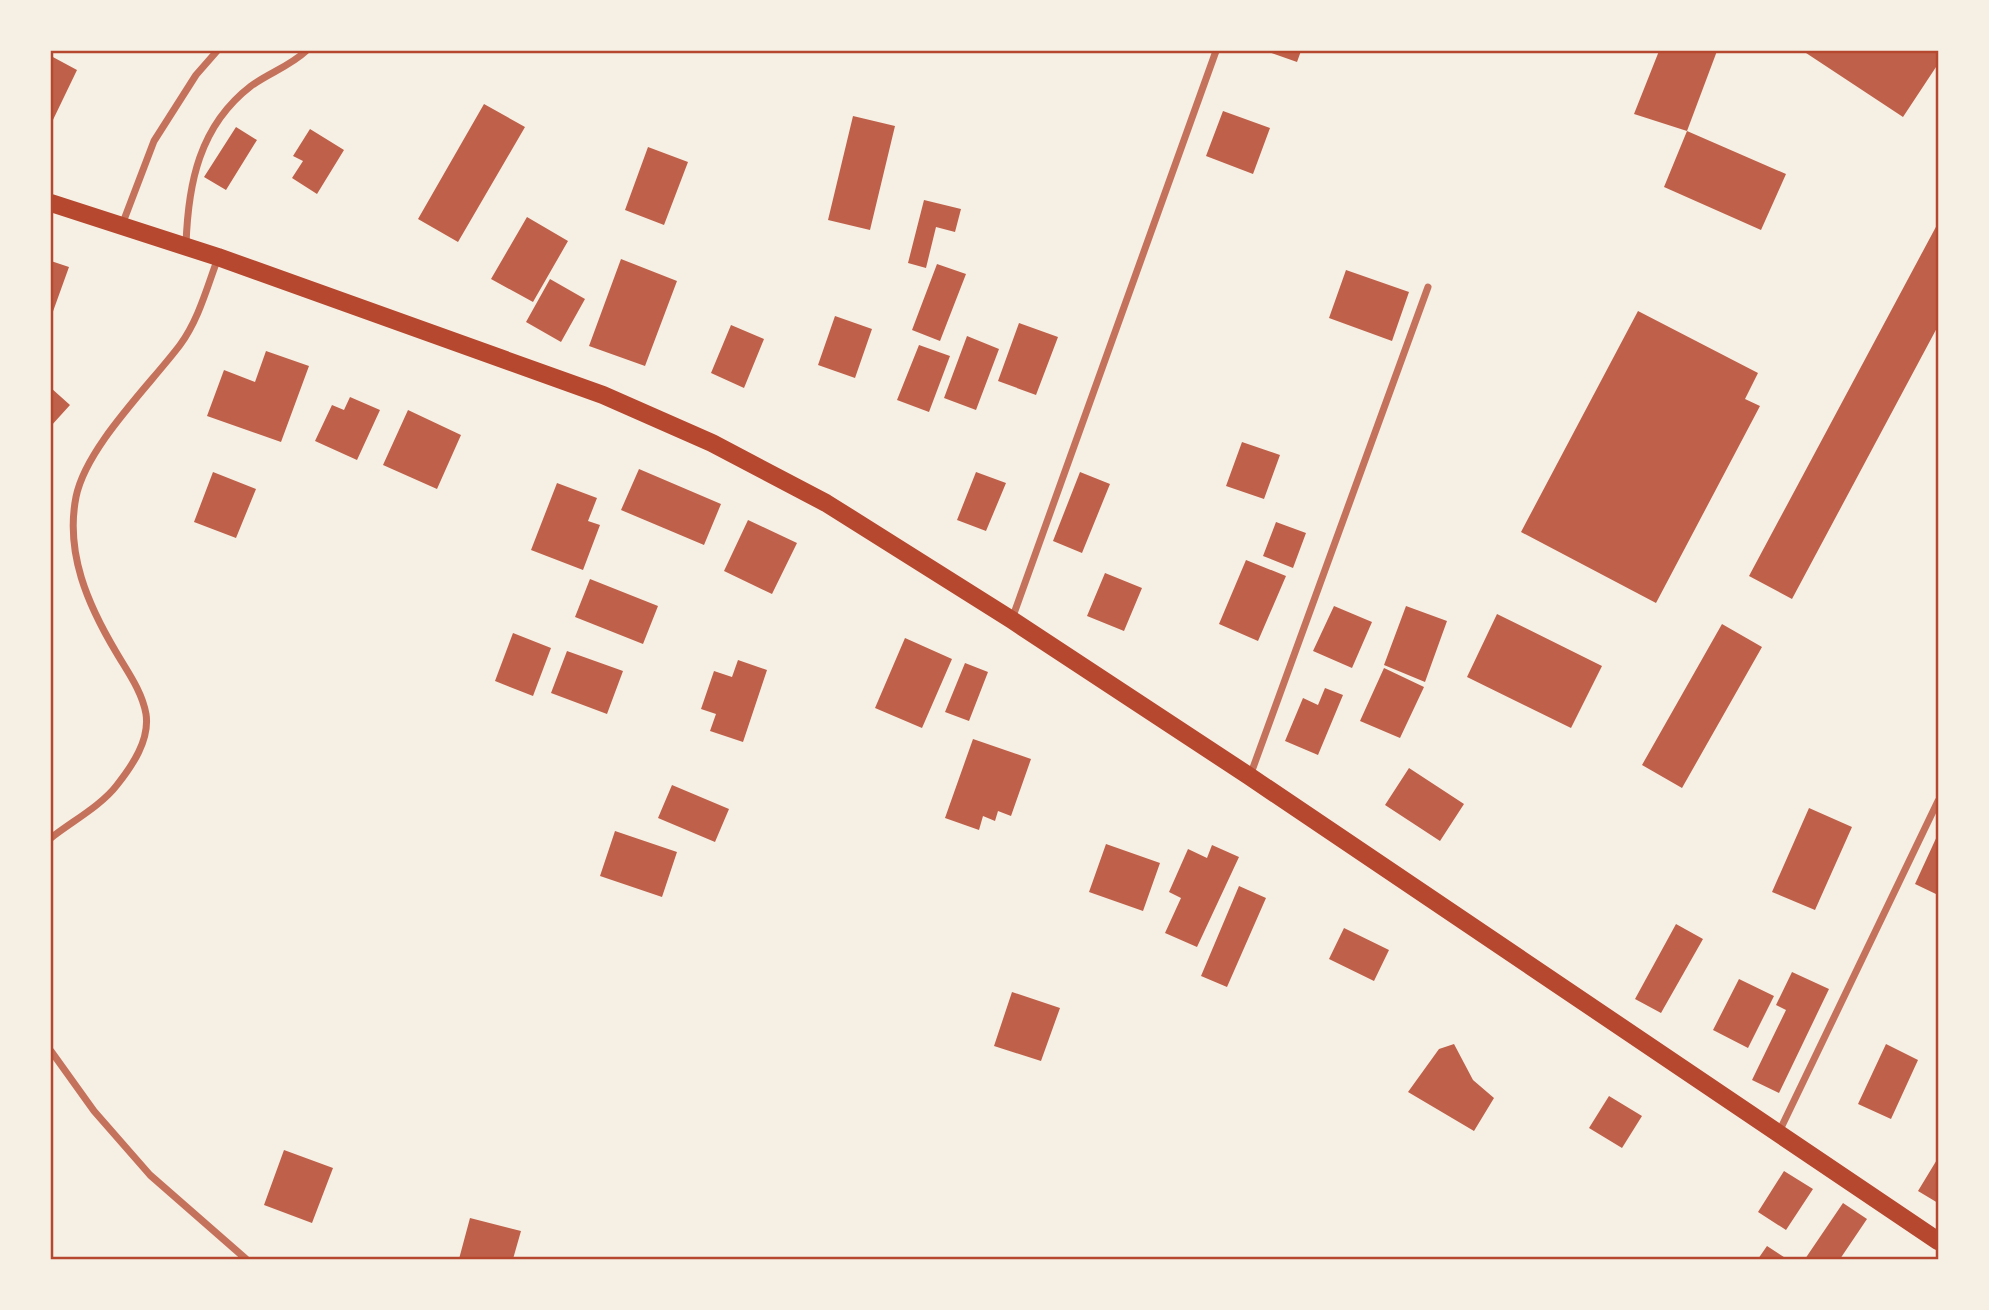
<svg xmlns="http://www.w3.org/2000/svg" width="1989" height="1310" viewBox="0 0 1989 1310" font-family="'Varela Round',sans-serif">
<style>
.building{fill:#bf614a}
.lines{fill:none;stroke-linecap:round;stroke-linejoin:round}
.minor{stroke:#c5725c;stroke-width:7}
.primary{stroke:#b5482f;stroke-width:18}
.neatline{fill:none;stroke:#b5482f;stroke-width:2.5}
</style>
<rect width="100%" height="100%" fill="#f6efe4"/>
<path class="building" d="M1266,51H1301L1297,62Z
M1659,51H1717L1687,131L1634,114Z
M1803,51H1936L1938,64L1903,117Z
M51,56L77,70L51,124Z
M484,104L525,127L458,242L418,219Z
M1223,111L1270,128L1253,174L1206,156Z
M853,116L895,126L870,230L828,220Z
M236,127L257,140L226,190L204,177Z
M310,129L344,150L317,194L292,178L303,161L293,156Z
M1687,131L1786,174L1761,230L1664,187Z
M648,147L688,162L664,225L625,210Z
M924,200L961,209L955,232L936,227L926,268L908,263Z
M527,217L568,241L533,302L491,279Z
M1938,223V326L1792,599L1749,576Z
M621,259L677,281L645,366L589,346Z
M51,261L69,267L51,317Z
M937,264L966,274L940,341L912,330Z
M1346,270L1409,292L1392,341L1329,318Z
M550,279L585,299L561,342L526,322Z
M1638,311L1758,373L1745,399L1760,406L1656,603L1521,532Z
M835,316L872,329L855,378L818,365Z
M1019,323L1058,337L1036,395L998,381Z
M731,325L764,339L744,388L711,373Z
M967,336L999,349L976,410L944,398Z
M919,345L950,356L929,412L897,400Z
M266,351L309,366L281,442L207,416L224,370L255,382Z
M51,388L70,405L51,426Z
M350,397L380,410L357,460L315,441L332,405L344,410Z
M408,410L461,435L437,489L383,465Z
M1242,442L1280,455L1264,499L1226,486Z
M639,469L721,504L704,545L621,510Z
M213,472L256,489L236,538L194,522Z
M976,472L1006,483L986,531L957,520Z
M1080,472L1110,484L1082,553L1053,541Z
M557,483L597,498L588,521L600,525L583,570L531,550Z
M748,520L797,543L772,594L724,571Z
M1276,522L1306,533L1293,568L1263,556Z
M1246,560L1286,576L1258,641L1219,624Z
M1105,573L1142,588L1124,631L1087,616Z
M590,579L658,606L643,644L575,617Z
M1334,606L1372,622L1352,668L1313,651Z
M1406,606L1447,621L1425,682L1384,665Z
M1497,614L1602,666L1571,728L1467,677Z
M1722,624L1762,647L1682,788L1642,765Z
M513,633L551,648L533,696L495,681Z
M905,638L952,659L922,728L875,708Z
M567,651L623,671L607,714L551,693Z
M738,660L767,670L743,742L710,731L716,714L701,709L714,671L732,677Z
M965,663L988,672L969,721L945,712Z
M1384,668L1424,687L1400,738L1360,721Z
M1325,688L1343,695L1318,755L1285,741L1303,698L1318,705Z
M973,739L1031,759L1011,816L998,811L995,821L983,816L979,830L945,818Z
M1409,768L1464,804L1440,841L1385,805Z
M672,785L729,809L715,842L658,818Z
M1809,808L1852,827L1815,910L1772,892Z
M615,831L677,852L662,897L600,876Z
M1938,834V895L1915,884Z
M1106,844L1160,863L1143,911L1089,892Z
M1212,845L1239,857L1197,947L1165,933L1181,898L1169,892L1188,849L1207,858Z
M1239,886L1266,898L1227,987L1201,976Z
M1676,924L1703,939L1661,1013L1635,999Z
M1344,928L1389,950L1374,981L1329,959Z
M1792,972L1829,989L1779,1093L1752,1080L1786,1010L1776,1005Z
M1739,979L1774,996L1748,1048L1713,1030Z
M1012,992L1060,1008L1041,1061L994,1046Z
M1454,1044L1473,1080L1494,1098L1474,1131L1408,1092L1439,1049Z
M1886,1044L1918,1060L1891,1119L1858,1104Z
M1609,1096L1642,1116L1622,1148L1589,1128Z
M284,1150L333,1168L312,1223L264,1205Z
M1938,1158V1203L1918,1191Z
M1784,1171L1813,1189L1786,1230L1758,1212Z
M1843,1203L1867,1219L1840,1259H1805Z
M470,1218L521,1231L513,1259H459Z
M1767,1246L1787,1259H1758Z"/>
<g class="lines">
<path class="minor" d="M122,225L154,141L196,75L217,51
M186,245C188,184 199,126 251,86C269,73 290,66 306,51
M1012,619L1216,51
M1250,776L1428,287
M51,838C71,822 101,806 117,785C132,766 150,740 146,714C142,691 127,671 116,652C88,605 65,553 76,497C86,447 149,386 180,345C199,319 207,287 218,258
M51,1051L94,1111L150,1175L246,1259
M1779,1132L1938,801"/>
<path class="primary" d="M51,203L218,257L603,395L712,443L826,503L1012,620L1249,776L1938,1241"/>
</g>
<rect width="1989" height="1310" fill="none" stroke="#f6efe4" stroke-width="105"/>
<rect x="52" y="52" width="1885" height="1206" class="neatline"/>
</svg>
